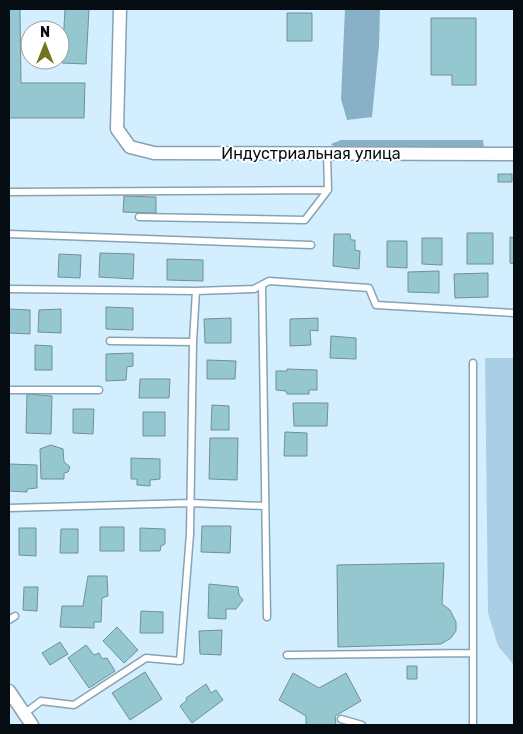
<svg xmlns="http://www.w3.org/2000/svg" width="523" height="734" viewBox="0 0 523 734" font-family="Rubik,sans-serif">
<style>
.green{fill:#aacfe4}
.forest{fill:#88b0c7}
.building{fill:#94c7d0;stroke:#719096}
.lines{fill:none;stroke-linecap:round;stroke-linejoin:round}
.service-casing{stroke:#88a2b1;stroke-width:9}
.minor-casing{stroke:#88a2b1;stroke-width:15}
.service{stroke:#fff;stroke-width:6}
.minor{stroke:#fff;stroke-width:12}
.labels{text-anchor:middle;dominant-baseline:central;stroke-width:4;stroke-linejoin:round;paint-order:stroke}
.street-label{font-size:16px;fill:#050d13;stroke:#fff}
</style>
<rect width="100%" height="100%" fill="#d3efff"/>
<path class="green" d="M485,358H514V665L498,646L488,613Z"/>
<path class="forest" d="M345,9H380L379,45L372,117L347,120L341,99Z
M341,140H483L484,147L337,150L331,144Z"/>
<path class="building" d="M9,9H20L21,83H85L84,118H9Z
M65,9H89L86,64L62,63Z
M287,13H312V41H287Z
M431,18H476V85H452V75H431Z
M498,174H512V182H498Z
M124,196L156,197V213L123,212Z
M467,233H493V264H467Z
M334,234H350L351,240H355V250L360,251L359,269L333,266Z
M510,237L514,238V264L510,263Z
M422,238H442V265L422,264Z
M387,241H407V268L387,267Z
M100,253L134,254L133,279L99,277Z
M59,254L81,255L80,278L58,277Z
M167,259L203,260V281L167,280Z
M439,271V293L408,292V272Z
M488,273V297L455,298L454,274Z
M106,307L133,308V330L106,329Z
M9,309L30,310V334L9,333Z
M61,309V333L38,332L39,310Z
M231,318V343H205L204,319Z
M318,318V331L310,330L311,345L290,346V319Z
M331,336L356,338V359L330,358Z
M35,345L52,346V370H35Z
M133,353V366L127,367L126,380L106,381V354Z
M207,360L236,361L235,379H207Z
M287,369L317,370V390H309V394H287L286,391L276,390V371H287Z
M140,379H170L169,398H139Z
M27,394L52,396L51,434L26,433Z
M293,403H328L327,426H294Z
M212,405L229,406V430H211Z
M73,409H94L93,434L73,433Z
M143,412H165V436H143Z
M285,432L307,433V456H284Z
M210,438H238L237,480L209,479Z
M51,445L63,449L64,462L70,467L68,472L64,473V479H41L40,449Z
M131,458L160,459V479L150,480V486L137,485V479H131Z
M9,464L37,465V488L27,489V492L9,491Z
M202,526H231L230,553L201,552Z
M100,527H124V551H100Z
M19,528H36V556L19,555Z
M140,528L165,529V544L161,546L160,551H140Z
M61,529H78V553H60Z
M444,563L442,604L450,610L456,622V631L451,638L441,644L338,647L337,565Z
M88,576H107L108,596L102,598L101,622H94V628L60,627L62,606H83Z
M209,584L238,587L239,595L243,600L236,609H226V619L208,618Z
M24,587H38L37,611L23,610Z
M141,611L163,612V633H140Z
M117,627L138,650L124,663L103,641Z
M222,630L221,655L200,654L199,631Z
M60,642L68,654L50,665L42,653Z
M86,645L94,655L99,653L102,659L107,658L115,671L89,688L68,658Z
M407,666H417V679H407Z
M145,672L162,699L130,720L112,693Z
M293,673L319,688L346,673L361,701L335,716L336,725H306V716L279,700Z
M206,684L211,693L216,690L223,700L192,723L180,706L187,700L186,698Z"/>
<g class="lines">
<g class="service-casing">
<path id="service" d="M9,192L328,190L327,153
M139,217L305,220L328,190
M9,234L311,245
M262,285L267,617
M9,289L196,291L254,289L269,281L369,288L376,305L514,313
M110,341L193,342
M473,363V725
M9,390H99
M9,508L191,503L265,506
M9,620L15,616
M287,655L473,653
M24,714L41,701L74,705L146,658L180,661L190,534L193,342L196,291
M341,719L362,725"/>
</g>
<g class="minor-casing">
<path id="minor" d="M120,9L117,129L130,147L154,153L514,154
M9,691L32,725"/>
</g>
<use href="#service" class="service"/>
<use href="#minor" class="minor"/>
</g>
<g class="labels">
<g class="street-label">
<text x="311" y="153">Индустриальная улица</text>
</g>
</g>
<rect width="523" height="734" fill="none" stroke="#050d13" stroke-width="20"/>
<g transform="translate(45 45)"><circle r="24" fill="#ffffff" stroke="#9b9ea1"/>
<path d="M0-4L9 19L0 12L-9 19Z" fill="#70751e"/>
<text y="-8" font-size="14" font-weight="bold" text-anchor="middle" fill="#050d13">N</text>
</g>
</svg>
